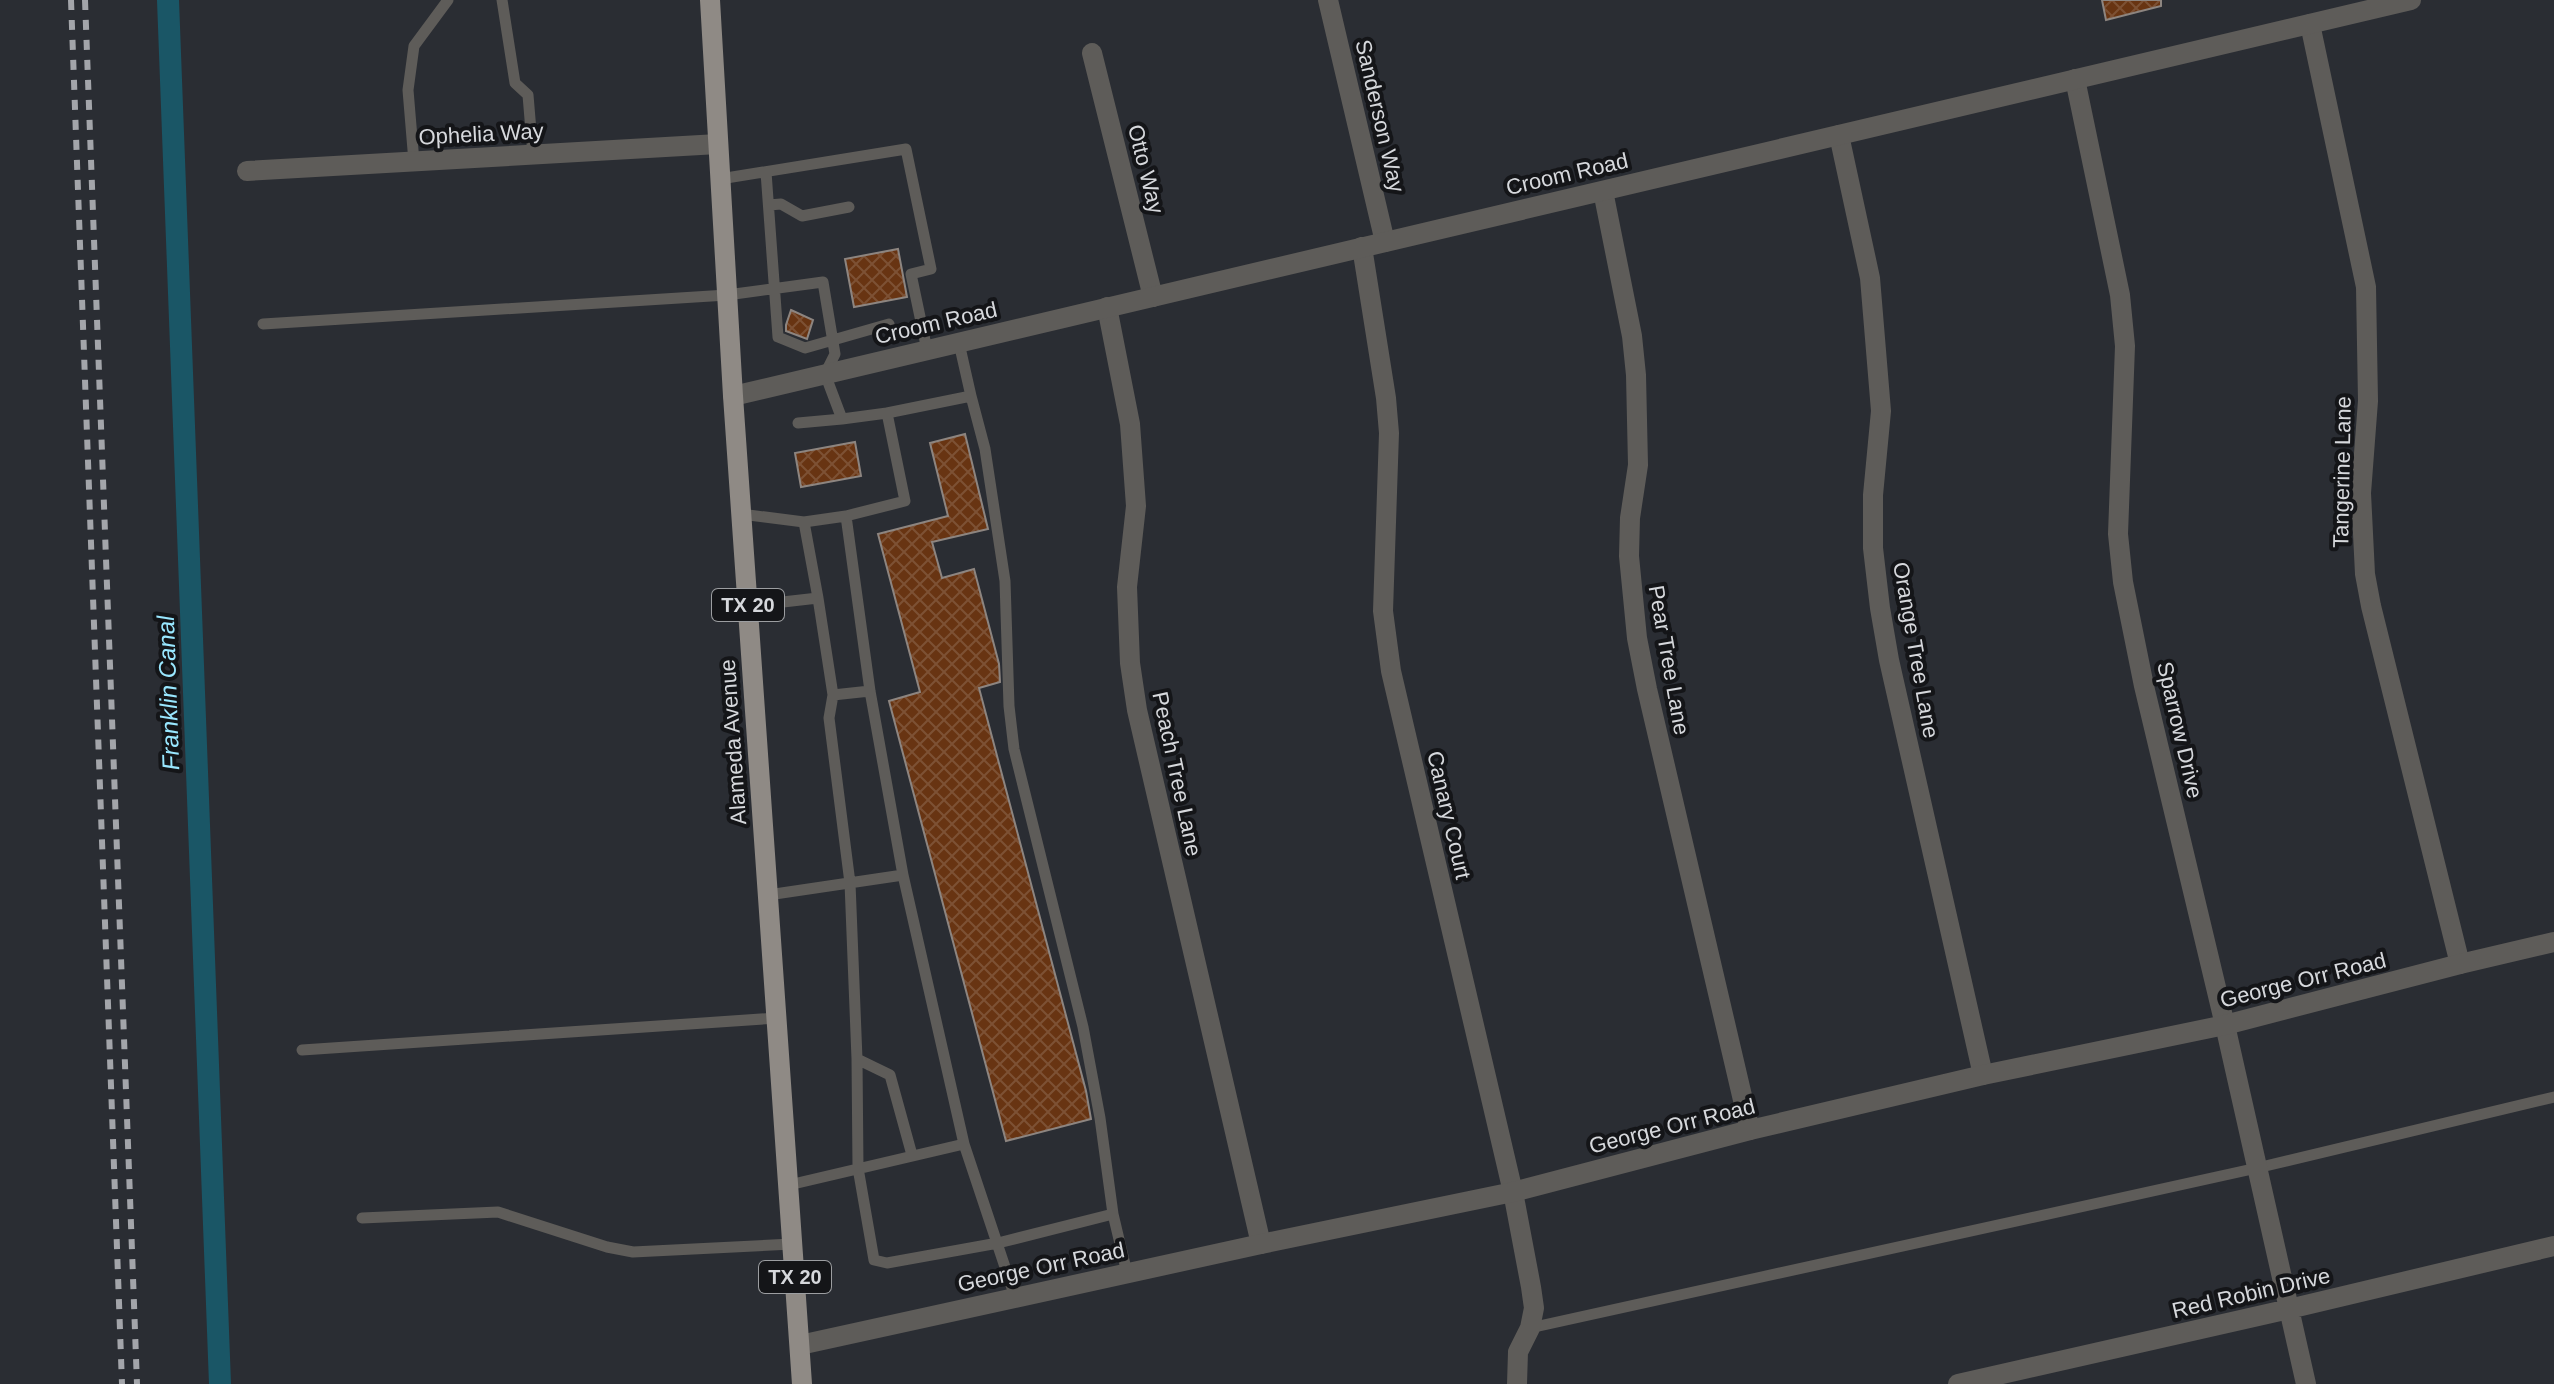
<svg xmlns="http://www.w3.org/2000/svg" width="2554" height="1384" viewBox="0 0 2554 1384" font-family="Helvetica,sans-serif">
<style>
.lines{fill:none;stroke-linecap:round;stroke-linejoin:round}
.canal{stroke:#1a5666;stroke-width:22}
.building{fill:url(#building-cross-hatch);stroke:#8d8580;stroke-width:2}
.service{stroke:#5e5c59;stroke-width:11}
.minor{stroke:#5e5c59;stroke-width:20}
.tertiary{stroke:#5e5c59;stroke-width:20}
.primary{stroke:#8f8a85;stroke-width:20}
.rail{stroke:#a3a5aa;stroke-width:6;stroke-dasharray:10 10;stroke-linecap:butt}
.labels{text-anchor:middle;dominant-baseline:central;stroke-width:8;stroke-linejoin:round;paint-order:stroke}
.shield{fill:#141518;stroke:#9c9ea1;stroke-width:2}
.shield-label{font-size:20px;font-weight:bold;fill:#d6d8dc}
.street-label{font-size:22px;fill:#d6d8dc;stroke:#141518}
.water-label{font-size:24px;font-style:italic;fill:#99e7ff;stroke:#141518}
</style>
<defs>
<pattern id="building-cross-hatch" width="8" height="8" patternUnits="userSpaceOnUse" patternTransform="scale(2)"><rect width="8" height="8" fill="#683412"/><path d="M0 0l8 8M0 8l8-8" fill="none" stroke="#7d5134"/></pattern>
</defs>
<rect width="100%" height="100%" fill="#2a2d33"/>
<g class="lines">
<path class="canal" d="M168,0L220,1384"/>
</g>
<path class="building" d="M2102,0H2161V6L2106,20Z
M898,249L907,297L854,307L845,259Z
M791,310L813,320L807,339L786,331V325Z
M965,434L988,529L932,542L942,578L974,569L999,664L1000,682L979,688L1086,1091L1091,1119L1006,1141L889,701L920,692L878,534L948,516L930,443Z
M855,442L861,476L801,487L795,453Z"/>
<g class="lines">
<path class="service" d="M502,0L515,83L528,95L533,155
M414,162L408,90L414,46L448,0
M766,172L778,337L805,348L889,324
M720,179L906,149L931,269L911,274L927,350
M769,205L781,204L802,216L849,207
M263,324L727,295L823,282L835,354L825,374L842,419L887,413
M971,396L985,449L1005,581L1009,706L1014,749L1083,1027L1100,1118L1113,1214
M798,423L842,419
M741,514L804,522L846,516
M804,522L818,598L833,695L829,718L850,883L857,1059L858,1168L874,1260L887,1263L998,1243L1113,1214L1127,1273
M748,606L818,598
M833,695L870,691
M903,875L870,691L846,516L905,501L887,413L971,396L959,343
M768,895L903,875L964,1144L789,1185
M302,1050L777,1018
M857,1059L890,1075L912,1155
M964,1144L1015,1297
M362,1218L498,1212L607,1247L633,1252L792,1244
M1530,1328L2257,1168L2554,1097"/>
<path class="minor" d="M1328,0L1385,242
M2310,24L2366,287L2368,401L2361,493L2365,574L2371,606L2460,964
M1092,53L1153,297
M2075,79L2120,295L2125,346L2118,534L2123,582L2144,686L2225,1025L2306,1384
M1839,135L1870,278L1881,411L1873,495V548L1880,608L1889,660L1983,1075
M247,171L718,144
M1603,191L1632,336L1636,375L1638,465L1630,518L1629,556L1637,638L1647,689L1750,1130
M1362,247L1386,398L1389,433L1383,611L1391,671L1513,1192L1531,1287L1534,1308L1530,1328L1518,1352L1517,1384
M1107,307L1130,424L1136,506L1127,587L1130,663L1137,710L1261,1244
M1958,1384L2289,1309L2554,1246"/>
<path class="tertiary" d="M733,396L2411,0
M800,1345L1261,1244L1513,1192L1750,1130L1983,1075L2225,1025L2460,964L2554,942"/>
<path class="primary" d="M710,0L733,396L802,1384"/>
<path class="rail" d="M71,0L122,1384
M85,0L137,1384"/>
</g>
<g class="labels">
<g class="shield">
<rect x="712" y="589" width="72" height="32" rx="6"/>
<rect x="759" y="1261" width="72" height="32" rx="6"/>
</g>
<g class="shield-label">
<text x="748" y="605">TX 20</text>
<text x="795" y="1277">TX 20</text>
</g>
<g class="street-label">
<text transform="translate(1380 116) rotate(77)">Sanderson Way</text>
<text transform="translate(481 134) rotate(-3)">Ophelia Way</text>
<text transform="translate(1146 169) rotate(76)">Otto Way</text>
<text transform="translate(1567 174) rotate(-13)">Croom Road</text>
<text transform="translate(936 323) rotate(-13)">Croom Road</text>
<text transform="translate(2342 472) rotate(-89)">Tangerine Lane</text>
<text transform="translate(1916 650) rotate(80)">Orange Tree Lane</text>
<text transform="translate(1669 660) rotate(80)">Pear Tree Lane</text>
<text transform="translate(2180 730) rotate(77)">Sparrow Drive</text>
<text transform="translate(733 742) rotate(-94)">Alameda Avenue</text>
<text transform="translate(1177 774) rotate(78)">Peach Tree Lane</text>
<text transform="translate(1449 815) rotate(77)">Canary Court</text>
<text transform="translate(2303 980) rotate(-14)">George Orr Road</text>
<text transform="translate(1672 1126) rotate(-14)">George Orr Road</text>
<text transform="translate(1041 1267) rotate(-12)">George Orr Road</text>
<text transform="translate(2251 1293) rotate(-13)">Red Robin Drive</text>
</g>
<g class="water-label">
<text transform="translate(168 693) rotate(-92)">Franklin Canal</text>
</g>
</g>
</svg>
